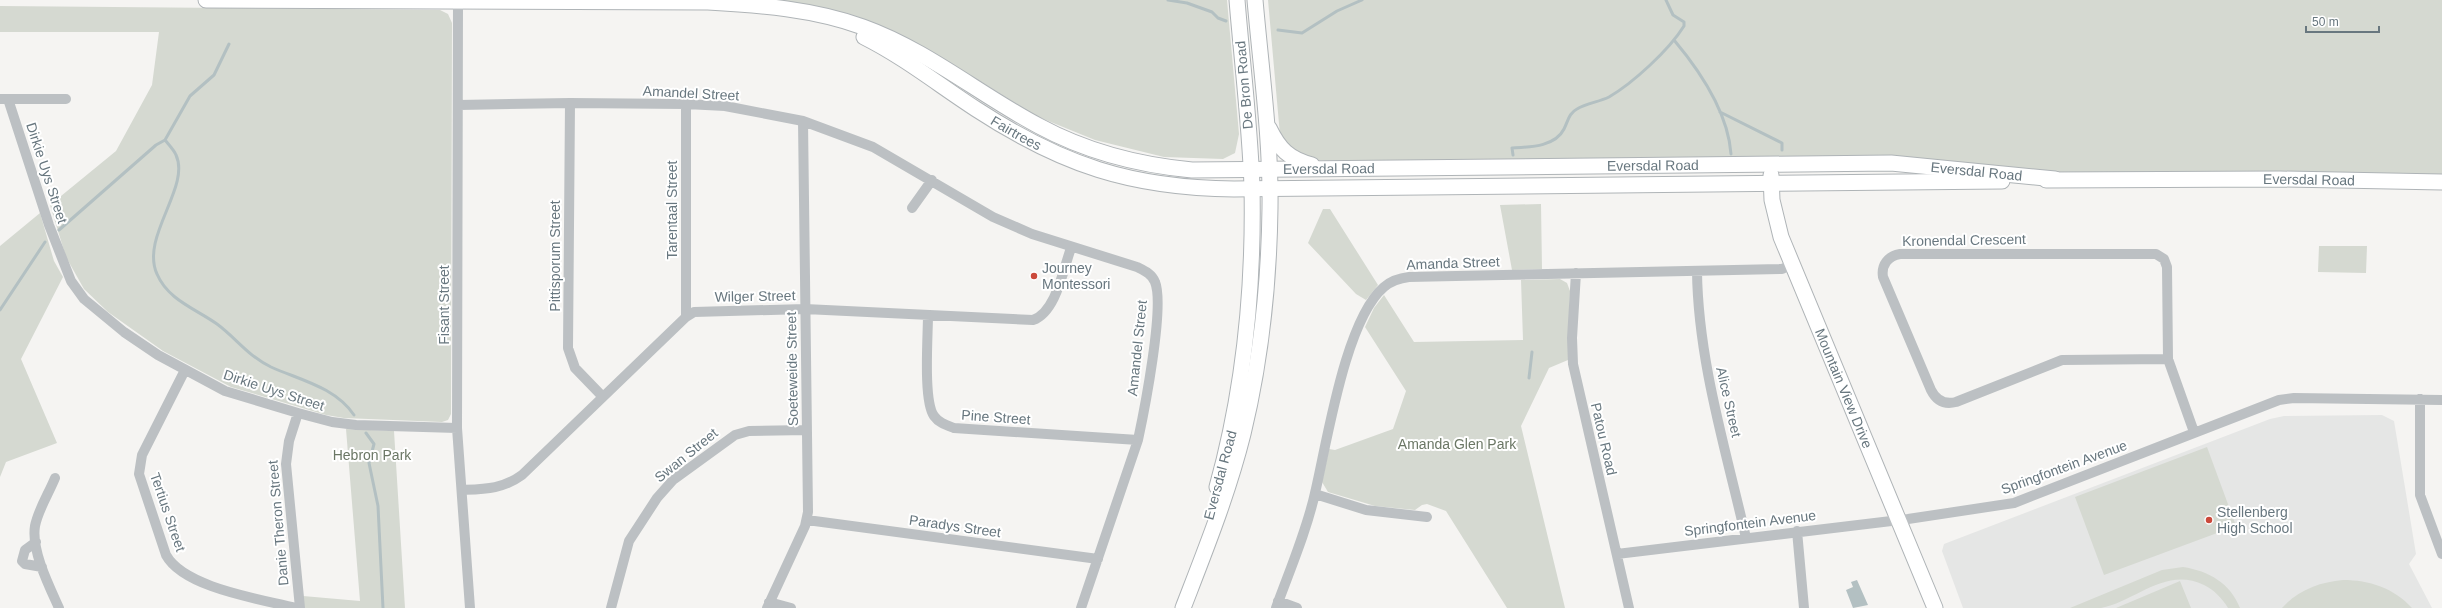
<svg xmlns="http://www.w3.org/2000/svg" width="2442" height="608" viewBox="0 0 2442 608" font-family="Helvetica,sans-serif">
<style>
.built{fill:#e5e6e5}
.green{fill:#d5d9d1}
.water{fill:#b3c0c2}
.lines{fill:none;stroke-linecap:round;stroke-linejoin:round}
.stream{stroke:#b3c0c2;stroke-width:3}
.secondary-casing{stroke:#afb4b7;stroke-width:17}
.street{stroke:#bcc0c3;stroke-width:10}
.secondary{stroke:#fff;stroke-width:15}
.poi-dot{fill:#cb493b;stroke:#fff;stroke-width:1.5}
.labels{text-anchor:middle;dominant-baseline:central;stroke-width:4;stroke-linejoin:round;paint-order:stroke}
.street-label{font-size:14px;fill:#68777f;stroke:#fff}
.poi-label{font-size:14px;fill:#68777f;stroke:#fff;text-anchor:start}
.park-label{font-size:14px;fill:#6b7765;stroke:#fff}
</style>
<rect width="100%" height="100%" fill="#f5f4f2"/>
<path class="built" d="M2382,415L2394,421L2416,554L2409,564L2432,608H1963L1942,551L1944,544L2270,419L2284,416Z"/>
<path class="green" d="M772,0H1227L1239,134L1235,153L1223,159L1164,157L1095,140L1036,116L978,80L847,16Z
M1268,0H2442V177L2056,175L1863,157L1435,162L1303,160L1280,135Z
M0,6L440,10L448,14L452,23L451,414L448,420L442,422L344,418L326,415L231,387L163,351L108,312L84,289L66,257L50,205L116,151L152,85L159,32H0Z
M1541,204L1542,269L1512,270L1500,205Z
M1323,209H1330L1378,285L1366,300L1356,294L1308,243Z
M40,213L54,261L63,277L21,359L57,443L6,462L0,477V246Z
M2319,246H2367L2366,273L2318,272Z
M1560,279L1567,283L1570,291L1568,360L1549,368L1521,426L1565,608H1507L1446,511L1427,504L1422,505L1415,510L1375,506L1328,492L1322,482L1329,449L1335,450L1393,429L1406,391L1365,327L1374,308L1384,295L1414,342L1523,340L1521,280Z
M346,429L394,431L405,608H304L303,596L360,601Z
M2207,447L2236,526L2104,575L2075,497Z
M2183,567C2209,571 2230,583 2240,608H2228C2222,598 2214,590 2204,585C2166,566 2136,601 2101,608C2091,608 2080,608 2070,608L2162,570Z
M2343,580C2369,580 2394,588 2412,608H2282C2298,590 2320,582 2343,580Z
M2180,581L2191,608H2116Z"/>
<path class="water" d="M1857,580L1868,605L1853,608L1846,590L1853,587L1851,582Z"/>
<g class="lines">
<path class="stream" d="M1168,0L1187,3L1212,12L1218,18L1226,21
M1278,30L1302,33L1337,11L1362,0
M1674,40C1700,71 1728,112 1731,154
M1720,112L1782,143V150
M165,140C169,145 174,150 176,155C191,187 140,237 157,274C168,300 196,309 217,324C236,338 248,356 271,367C300,380 335,387 354,415
M1513,155L1512,148C1529,147 1555,147 1564,129C1568,121 1569,113 1577,109C1587,103 1599,102 1609,97C1633,83 1669,50 1684,26V22L1673,15L1666,0
M59,230L156,145L165,140L190,96L214,75L229,44
M0,310L45,242
M1529,378L1532,352
M366,433L374,444L369,463L378,506L383,608"/>
<g class="secondary-casing">
<g id="secondary">
<path id="s1" d="M206,0L708,2C760,5 814,9 863,27C927,50 980,95 1039,126C1087,152 1139,165 1192,170L1891,163L2055,179"/>
<path id="s2" d="M864,37C904,57 939,85 976,109C1062,165 1131,188 1234,189L2002,181"/>
<path d="M1269,128C1279,149 1289,159 1312,165"/>
<path id="s3" d="M1771,175L1772,200L1781,237L1935,608"/>
<path id="s4" d="M2046,180L2280,179L2442,182"/>
<path d="M1217,487C1244,390 1254,288 1252,187C1250,125 1242,62 1237,0"/>
<path d="M1183,608C1205,551 1228,494 1243,434C1261,360 1269,284 1270,208C1271,139 1261,69 1255,0"/>
</g>
</g>
<path class="street" d="M458,1L457,428L470,608
M0,99H66
M8,99L49,225L71,281L84,299L124,332L158,355L225,391L298,413L332,422L356,425L457,428
M570,103L568,348L575,368L603,397
M459,105L570,103L686,104L725,106L803,121L873,147L993,217L1032,234L1137,267C1145,271 1152,274 1155,282C1165,306 1144,412 1138,440L1081,608
M912,208L932,180
M1697,271C1698,361 1726,450 1746,538
M1576,273L1572,338L1573,364L1629,608
M928,315C928,336 923,401 934,416C939,423 946,425 954,428L1138,440
M686,317V104
M2168,359L2167,267L2164,259L2156,254H1900C1888,256 1881,265 1883,277L1931,390C1936,400 1944,405 1956,402L2062,360L2168,359L2194,432
M185,370L142,455L139,474L166,555C184,588 261,599 296,608
M2420,399V495L2442,554
M298,413L289,441L286,464L300,608
M55,478C49,493 38,510 35,526C31,550 49,586 59,608
M462,490C485,489 503,489 522,475L686,317L694,312L805,309L1033,320C1056,312 1063,270 1071,248
M1315,494L1366,510L1427,517
M807,520L1098,559
M1797,531L1804,608
M36,542L25,550L22,561L25,564L42,567
M1617,554L1908,519L2014,503L2279,400L2294,398L2442,400
M1278,601L1297,608
M769,602L791,608
M611,608L629,541L657,498L673,480L735,435L749,431L807,430
M767,608L805,526L808,512L803,121
M1276,608C1289,572 1307,530 1315,493C1327,443 1345,320 1384,287C1391,281 1400,278 1409,277L1782,269L1793,264"/>
<use href="#secondary" class="secondary"/>
</g>
<g class="poi-dot">
<circle cx="1034" cy="276" r="4"/>
<circle cx="2209" cy="520" r="4"/>
</g>
<g class="labels">
<g class="street-label">
<text transform="translate(1244 85) rotate(-95)">De Bron Road</text>
<text transform="translate(691 93) rotate(3)">Amandel Street</text>
<text stroke="none"><textPath href="#s2" startOffset="180">Fairtrees</textPath></text>
<text stroke="none"><textPath href="#s1" startOffset="1483">Eversdal Road</textPath></text>
<text stroke="none"><textPath href="#s1" startOffset="1159">Eversdal Road</textPath></text>
<text stroke="none"><textPath href="#s1" startOffset="1807">Eversdal Road</textPath></text>
<text transform="translate(47 173) rotate(72)">Dirkie Uys Street</text>
<text stroke="none"><textPath href="#s4" startOffset="263">Eversdal Road</textPath></text>
<text transform="translate(672 210) rotate(-90)">Tarentaal Street</text>
<text transform="translate(1964 240) rotate(-1)">Kronendal Crescent</text>
<text transform="translate(555 256) rotate(-90)">Pittisporum Street</text>
<text transform="translate(1453 263) rotate(-2)">Amanda Street</text>
<text transform="translate(755 296) rotate(-1)">Wilger Street</text>
<text transform="translate(444 305) rotate(-90)">Fisant Street</text>
<text transform="translate(1137 348) rotate(-84)">Amandel Street</text>
<text transform="translate(792 369) rotate(-91)">Soeteweide Street</text>
<text stroke="none"><textPath href="#s3" startOffset="227">Mountain View Drive</textPath></text>
<text transform="translate(274 390) rotate(18)">Dirkie Uys Street</text>
<text transform="translate(1729 402) rotate(77)">Alice Street</text>
<text transform="translate(996 417) rotate(4)">Pine Street</text>
<text transform="translate(1604 439) rotate(77)">Patou Road</text>
<text transform="translate(686 455) rotate(-39)">Swan Street</text>
<text transform="translate(2064 467) rotate(-20)">Springfontein Avenue</text>
<text transform="translate(1220 475) rotate(-75)">Eversdal Road</text>
<text transform="translate(168 512) rotate(71)">Tertius Street</text>
<text transform="translate(278 523) rotate(-95)">Danie Theron Street</text>
<text transform="translate(1750 523) rotate(-7)">Springfontein Avenue</text>
<text transform="translate(955 526) rotate(8)">Paradys Street</text>
</g>
<g class="poi-label">
<text x="1042" y="268">Journey<tspan x="1042" dy="16">Montessori</tspan></text>
<text x="2217" y="512">Stellenberg<tspan x="2217" dy="16">High School</tspan></text>
</g>
<g class="park-label">
<text x="1457" y="444">Amanda Glen Park</text>
<text x="372" y="455">Hebron Park</text>
</g>
</g>
<path d="M2306 26v6h73v-6" fill="none" stroke="#68777f" stroke-width="2"/>
<text x="2312" y="26" font-size="12" fill="#68777f" stroke="#ffffff" stroke-width="3" paint-order="stroke">50 m</text>
</svg>
